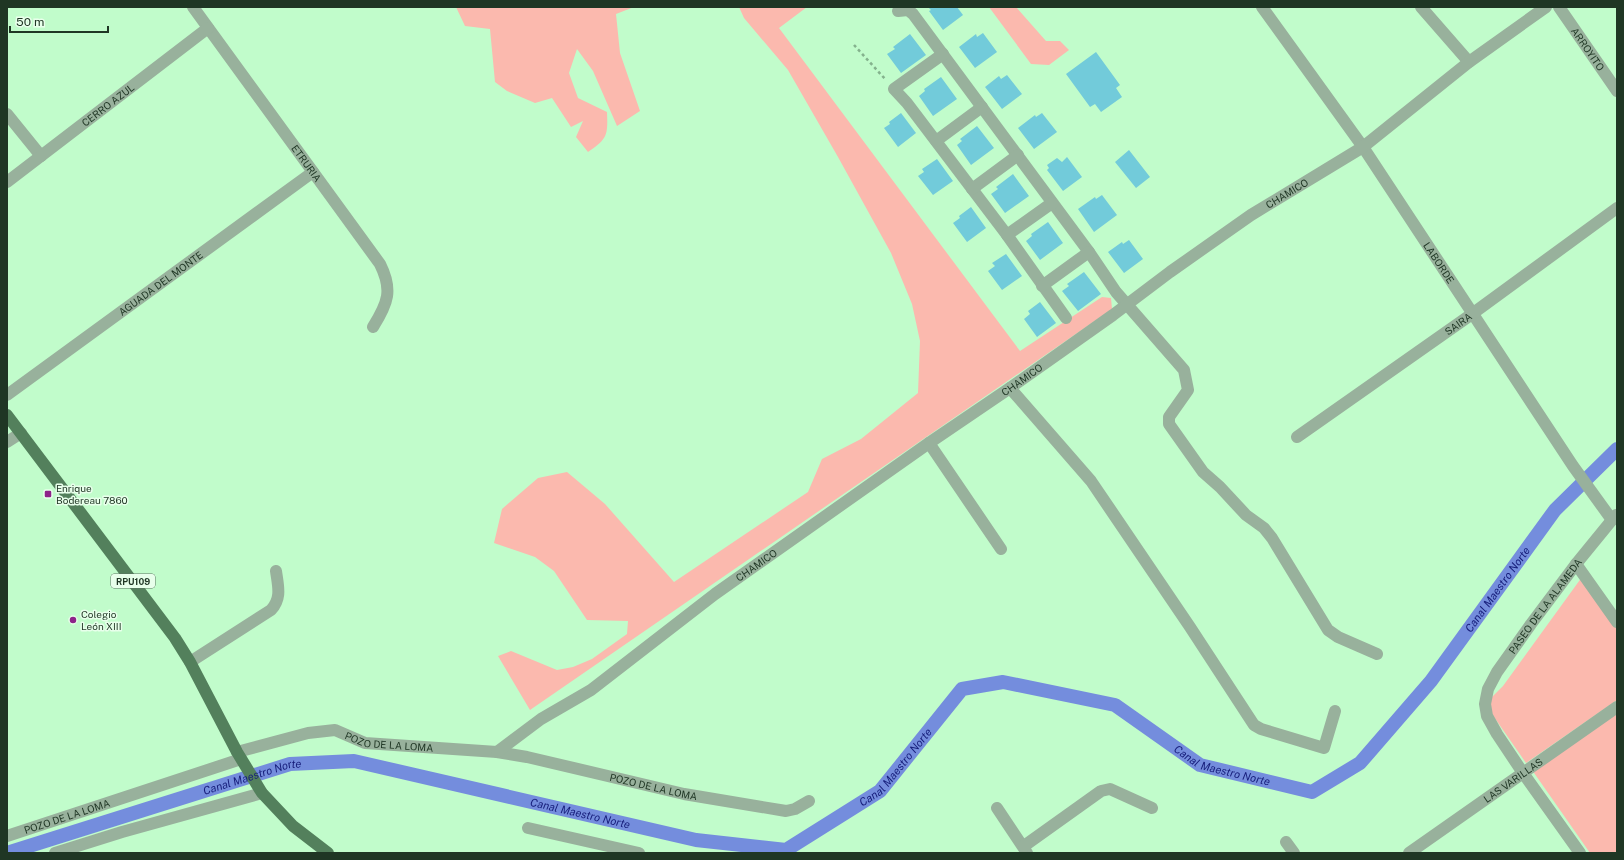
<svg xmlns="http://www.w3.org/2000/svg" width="1624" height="860" viewBox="0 0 1624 860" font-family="'Public Sans',sans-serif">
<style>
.green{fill:#fbb9ae}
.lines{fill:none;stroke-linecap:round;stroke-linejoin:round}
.canal{stroke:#748ddd;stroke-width:14}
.building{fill:#72cbda}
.path{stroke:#84b28d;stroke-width:2.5;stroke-dasharray:3 3;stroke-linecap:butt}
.minor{stroke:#98b19c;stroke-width:12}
.major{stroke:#53805c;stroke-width:12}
.poi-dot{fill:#8d2489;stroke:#e8ffeb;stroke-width:1.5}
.labels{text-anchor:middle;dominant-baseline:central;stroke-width:3;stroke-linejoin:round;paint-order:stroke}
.shield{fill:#e8ffeb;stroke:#5b7260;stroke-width:1}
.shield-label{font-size:9px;font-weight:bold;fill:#1f3624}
.street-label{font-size:10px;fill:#1f3624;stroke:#e8ffeb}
.poi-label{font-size:10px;fill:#1f3624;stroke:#e8ffeb;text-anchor:start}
.water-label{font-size:11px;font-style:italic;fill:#161d7a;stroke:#e8ffeb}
</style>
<rect width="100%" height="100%" fill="#c1fccb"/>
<path class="green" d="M456,7H634L616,14L620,53L640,111L617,126L593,71L577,49L569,73L578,98L607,112C608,136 607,139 588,152L576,137L583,121L571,127L552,98L535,103L507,91L495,82L490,29L465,26Z
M739,7H807L779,28L1020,351L1102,297L1111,298L1112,309L530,710L498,656L511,651L557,670L573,667L592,659L627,634L628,621L587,620L554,571L535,557L494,543L502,509L538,478L567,472L605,504L674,582L808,492L822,459L861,439L918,393L920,341L912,304L891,253L838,157L788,70L744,18Z
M989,7H1016L1046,41H1060L1069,50L1049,65L1031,64Z
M1582,577L1617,627V700L1526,763L1485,704L1503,686Z
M1617,710V853H1590L1532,770Z"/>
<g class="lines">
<path class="canal" id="s1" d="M7,853L290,764L354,761L696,840L786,850L880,791L962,689L1003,682L1115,705L1200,765L1312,792L1360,763L1431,681L1555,510L1617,449"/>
</g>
<path class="building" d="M928,7H957L963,15L943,30L929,11L931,10Z
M983,33L997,52L975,68L959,47L976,34L977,37Z
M910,34L926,55L901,73L887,54L895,49L893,47Z
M1096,52L1120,85L1116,88L1122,97L1101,112L1095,104L1090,107L1066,74Z
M1007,75L1022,94L1002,109L985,87L999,76L1001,79Z
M941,77L957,99L933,116L919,96L925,91L924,89Z
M901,113L916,133L898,147L884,128L890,124L889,122Z
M1042,113L1057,132L1034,149L1018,128L1035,115L1036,117Z
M977,126L994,148L971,165L957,145L962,141L960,139Z
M1129,150L1150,177L1136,188L1115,162Z
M1067,157L1082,177L1063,191L1047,170L1049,168L1047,165L1057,158L1062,162Z
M937,159L953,181L933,195L918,176L924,172L922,169Z
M1013,174L1029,196L1005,213L991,194L998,189L996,187Z
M1102,195L1117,215L1094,232L1078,209L1095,197L1096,199Z
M971,207L986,228L967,242L953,223L960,218L959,216Z
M1048,222L1063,243L1040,260L1026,241L1032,236L1031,234Z
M1129,240L1143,259L1124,273L1108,252L1122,242L1123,244Z
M1006,254L1022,276L1002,290L988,271L995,266L992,263Z
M1084,272L1101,294L1078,311L1062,291L1069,286L1067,284Z
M1040,302L1056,323L1037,337L1024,319L1030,314L1028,311Z"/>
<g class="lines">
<path class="path" d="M854,45L886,80"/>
<g class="minor">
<path id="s2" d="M193,7L380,264C393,290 388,303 373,327"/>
<path id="s3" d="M1262,7L1363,147L1573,466L1612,520"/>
<path d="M1421,7L1469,62"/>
<path id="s4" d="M1559,7L1617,91"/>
<path d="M898,11L908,10L913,14L1089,252L1116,292L1184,370L1188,390L1169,417V424L1203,472L1220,487L1246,515L1264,528L1272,538L1328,630L1338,637L1377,654"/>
<path d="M943,54L894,89L907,103L1007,235L1066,318"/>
<path d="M7,114L41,156"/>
<path d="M936,141L982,107"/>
<path id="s5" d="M7,182L208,28"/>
<path d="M972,189L1018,155"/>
<path d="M1007,235L1052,203"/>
<path d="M1042,286L1089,252"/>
<path d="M1010,388L1091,481L1190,627L1254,725L1261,729L1324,748L1335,711"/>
<path id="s6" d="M7,395L313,172"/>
<path id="s7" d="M1297,437L1472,314L1617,208"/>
<path d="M7,442L21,433"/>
<path d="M929,443L1001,549"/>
<path d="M1576,564L1617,622"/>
<path d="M190,662L271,610C282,598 278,586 276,571"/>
<path id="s8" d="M237,752L308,733L335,730L365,743L497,752L527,757L684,794L786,811L795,809L809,801"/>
<path id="s9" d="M497,752L541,719L591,690L715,594L929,443L1010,388L1113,315L1170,272L1251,215L1363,147L1469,62L1546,7"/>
<path d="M997,808L1027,853"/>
<path d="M528,828L639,853"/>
<path id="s10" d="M7,836L241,759"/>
<path d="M1286,842L1294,853"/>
<path d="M1024,846L1101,791L1110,789L1152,808"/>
<path d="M55,853L122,832L262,793"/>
<path id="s11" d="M1409,853L1617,707"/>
<path id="s12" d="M1580,853L1523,773L1497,734L1487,716L1485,704L1488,689L1497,672L1531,624L1576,564L1616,515"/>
</g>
<path class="major" d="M7,415L175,638L190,662L237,752L262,793L293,826L328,853"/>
</g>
<g class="poi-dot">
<rect x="44" y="490" width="8" height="8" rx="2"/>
<circle cx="73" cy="620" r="4"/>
</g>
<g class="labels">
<rect class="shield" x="111" y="574" width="44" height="14" rx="3"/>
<g class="shield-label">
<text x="133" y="581">RPU109</text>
</g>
<g class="street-label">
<text stroke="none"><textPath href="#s4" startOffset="51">ARROYITO</textPath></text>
<text stroke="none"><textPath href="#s5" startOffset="127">CERRO AZUL</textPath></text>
<text stroke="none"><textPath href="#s2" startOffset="193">ETRURIA</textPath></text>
<text stroke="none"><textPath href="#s9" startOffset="968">CHAMICO</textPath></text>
<text stroke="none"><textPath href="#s3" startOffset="311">LABORDE</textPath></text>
<text stroke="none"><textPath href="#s6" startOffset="190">AGUADA DEL MONTE</textPath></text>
<text stroke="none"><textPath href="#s7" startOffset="197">SAIRA</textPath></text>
<text stroke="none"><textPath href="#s9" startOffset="644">CHAMICO</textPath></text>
<text stroke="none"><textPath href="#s9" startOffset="320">CHAMICO</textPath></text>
<text stroke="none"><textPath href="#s12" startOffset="294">PASEO DE LA ALAMEDA</textPath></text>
<text stroke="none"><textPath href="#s8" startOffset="157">POZO DE LA LOMA</textPath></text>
<text stroke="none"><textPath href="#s11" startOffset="127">LAS VARILLAS</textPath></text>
<text stroke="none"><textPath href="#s8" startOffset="426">POZO DE LA LOMA</textPath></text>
<text stroke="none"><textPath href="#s10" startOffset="63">POZO DE LA LOMA</textPath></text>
</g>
<g class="poi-label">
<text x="56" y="488">Enrique<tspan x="56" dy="12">Bodereau 7860</tspan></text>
<text x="81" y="614">Colegio<tspan x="81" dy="12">León XIII</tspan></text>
</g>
<g class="water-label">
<text stroke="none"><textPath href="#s1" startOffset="1697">Canal Maestro Norte</textPath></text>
<text stroke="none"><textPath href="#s1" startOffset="1325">Canal Maestro Norte</textPath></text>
<text stroke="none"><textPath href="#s1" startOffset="941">Canal Maestro Norte</textPath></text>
<text stroke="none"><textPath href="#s1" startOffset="257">Canal Maestro Norte</textPath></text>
<text stroke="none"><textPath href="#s1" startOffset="593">Canal Maestro Norte</textPath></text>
</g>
</g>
<rect width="1624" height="860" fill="none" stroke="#1f3624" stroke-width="16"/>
<path d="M10 26v6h98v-6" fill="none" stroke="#1f3624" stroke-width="2"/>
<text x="16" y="26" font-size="12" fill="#1f3624" stroke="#e8ffeb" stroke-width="3" paint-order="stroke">50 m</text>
</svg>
